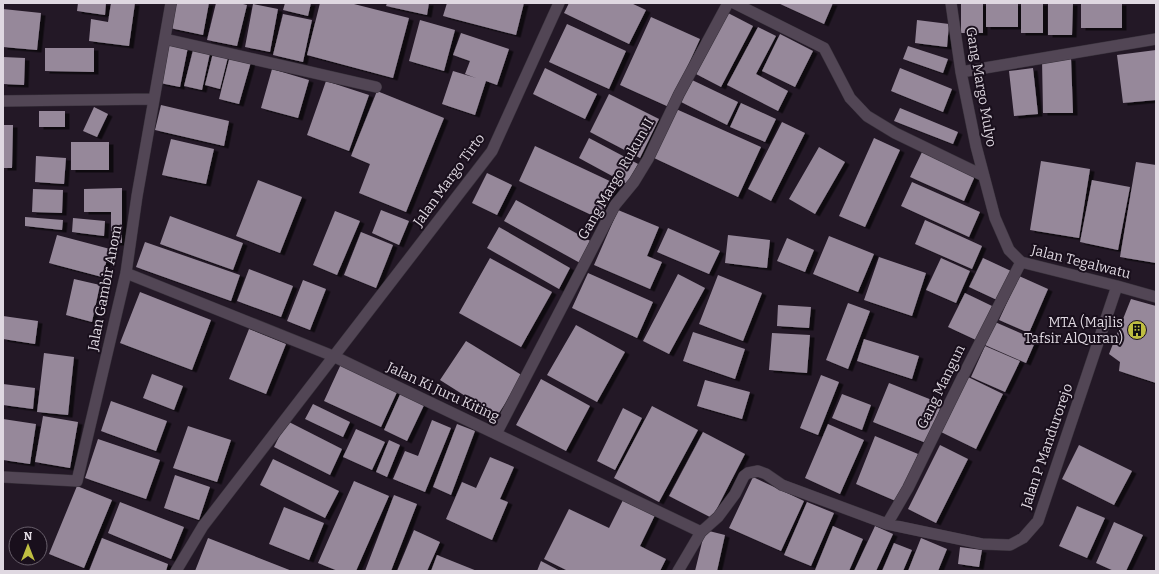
<svg xmlns="http://www.w3.org/2000/svg" width="1159" height="574" viewBox="0 0 1159 574" font-family="Bitter,serif">
<style>
.building{fill:#96889a;filter:url(#shadow)}
.lines{fill:none;stroke-linecap:round;stroke-linejoin:round}
.minor-casing{stroke:#3a333d;stroke-width:12}
.minor{stroke:#524655;stroke-width:11}
.labels{text-anchor:middle;dominant-baseline:central;stroke-width:4;stroke-linejoin:round;paint-order:stroke}
.street-label{font-size:14px;fill:#dfd8e1;stroke:#190f1c}
.poi-label{font-size:14px;fill:#dfd8e1;stroke:#190f1c;text-anchor:end}
</style>
<defs>
<filter id="shadow"><feDropShadow dx="4.5" dy="2.5" stdDeviation="0" flood-color="#0009"/></filter>
</defs>
<rect width="100%" height="100%" fill="#231826"/>
<path class="building" d="M78,3H106L105,15L77,11Z
M111,3H135L129,46L89,41L91,19L108,22Z
M175,3H209L203,35L170,28Z
M216,3H239L247,5L237,46L207,40Z
M285,3H311L308,16L283,10Z
M320,3H350L409,18L393,78L307,55Z
M387,3H429L427,15L386,6Z
M447,3H524L516,35L443,16Z
M569,3H631L646,10L629,44L564,13Z
M778,3H833L824,24Z
M961,3H983V33H961Z
M986,3H1018V27H986Z
M1021,3H1043V33H1021Z
M1048,3H1073L1072,35H1048Z
M1081,3H1122V28H1081Z
M253,4L278,9L270,52L245,47Z
M3,9L41,13L37,50L3,47Z
M728,13L753,26L721,87L696,74Z
M283,14L312,20L303,62L273,55Z
M651,17L700,39L669,107L620,85Z
M420,20L455,30L444,71L409,61Z
M917,20L949,24L947,47L915,43Z
M567,24L626,51L609,89L549,62Z
M758,27L776,36L756,74L788,91L778,111L727,85Z
M461,33L509,49L497,85L486,81L475,115L442,104L453,71L476,78L465,74L470,61L453,55Z
M780,34L813,51L795,87L762,71Z
M168,43L188,47L180,87L160,83Z
M908,46L948,59L943,73L903,59Z
M45,48H94V72L45,71Z
M193,50L210,53L202,90L184,86Z
M1156,50V100L1123,103L1117,55Z
M213,53L228,57L220,89L205,85Z
M230,56L251,62L239,104L219,99Z
M3,57L25,58L24,85L3,84Z
M1071,58L1073,113H1043L1042,59Z
M545,68L597,94L585,119L533,94Z
M900,68L952,89L943,112L891,91Z
M1033,68L1038,114L1014,116L1009,71Z
M272,69L309,80L298,118L261,108Z
M692,80L738,102L727,125L681,102Z
M326,81L369,95L349,151L307,135Z
M377,91L444,118L406,212L359,193L370,164L351,156Z
M609,94L659,119L640,158L590,132Z
M741,103L776,119L765,142L730,127Z
M161,105L229,121L224,146L155,130Z
M94,107L108,114L97,137L83,131Z
M900,108L958,132L953,144L894,121Z
M676,109L761,147L738,197L654,158Z
M39,111H65V127H39Z
M782,122L805,133L771,201L748,189Z
M3,125H13L12,168H3Z
M589,138L638,164L627,184L579,158Z
M874,138L900,150L865,227L839,216Z
M171,139L214,149L206,184L162,175Z
M71,142H109V170H71Z
M535,146L616,184L600,219L519,181Z
M819,147L845,162L815,214L789,199Z
M922,152L975,176L964,201L910,177Z
M36,156L66,158L64,184L35,182Z
M1041,161L1090,169L1079,238L1030,230Z
M1136,162L1156,165V263L1120,257Z
M487,173L512,185L497,215L472,203Z
M258,180L302,197L280,253L236,236Z
M1092,180L1130,187L1118,250L1080,242Z
M912,182L980,212L969,237L901,206Z
M122,188V243H111V212H84V189Z
M33,189L63,190L62,213L32,212Z
M516,200L594,243L582,264L504,221Z
M381,210L409,221L399,245L372,233Z
M618,210L659,227L647,256L662,262L650,289L594,265Z
M335,211L360,221L337,275L313,265Z
M170,216L243,243L233,270L160,244Z
M25,217L63,220L62,230L25,226Z
M73,218L105,221L104,236L72,232Z
M925,220L982,246L972,269L915,244Z
M499,227L570,268L559,289L487,248Z
M668,228L720,251L709,274L657,252Z
M361,232L393,245L376,288L344,275Z
M57,235L110,249L102,277L49,263Z
M728,235L770,240L767,268L725,263Z
M829,236L874,254L858,292L813,274Z
M787,238L814,250L805,272L777,261Z
M145,242L240,275L231,301L136,267Z
M879,257L926,273L912,316L864,300Z
M490,258L552,292L521,347L459,313Z
M941,258L970,271L956,303L926,290Z
M983,258L1011,271L997,300L969,287Z
M249,269L293,286L281,317L237,301Z
M588,273L653,302L637,338L572,308Z
M678,274L705,288L669,354L643,341Z
M718,275L762,293L743,341L699,324Z
M1019,276L1048,289L1029,333L999,320Z
M74,279L100,285L92,322L66,315Z
M303,280L326,289L310,330L287,321Z
M140,292L211,320L192,370L120,343Z
M965,293L992,306L976,340L948,327Z
M1131,299L1156,306V383L1119,371L1120,362L1109,354Z
M848,303L870,311L848,369L826,360Z
M778,305L811,307L809,328L777,326Z
M3,316L38,321L35,344L3,339Z
M995,322L1036,340L1026,363L985,345Z
M576,325L625,352L597,402L547,375Z
M249,329L286,344L266,394L229,379Z
M693,332L745,349L735,379L683,361Z
M772,333L810,335L807,373L769,370Z
M864,339L919,356L912,379L857,361Z
M466,341L523,376L497,416L440,380Z
M985,346L1020,361L1005,392L971,377Z
M44,353L74,357L68,415L37,412Z
M341,364L398,390L381,427L324,401Z
M152,374L183,386L174,410L143,398Z
M821,375L839,382L818,435L800,428Z
M968,377L1003,394L976,449L941,432Z
M541,379L590,406L566,451L516,425Z
M705,380L750,392L742,419L697,406Z
M889,383L942,404L926,443L873,422Z
M3,384L35,388L33,409L3,405Z
M402,390L426,401L407,441L384,430Z
M842,394L871,405L862,430L832,418Z
M111,401L167,421L156,451L101,431Z
M313,404L350,422L343,437L305,419Z
M652,406L698,430L659,502L614,478Z
M623,408L642,418L615,470L597,461Z
M43,416L78,422L70,468L35,462Z
M3,419L36,424L30,464L3,460Z
M432,420L451,428L425,492L393,479L405,451L418,456Z
M287,421L342,449L330,475L274,447Z
M457,424L475,431L451,495L433,487Z
M828,424L864,440L840,494L805,478Z
M188,426L231,440L217,482L173,468Z
M356,429L385,442L372,470L343,457Z
M703,432L745,454L712,518L669,496Z
M875,436L918,454L898,502L856,484Z
M98,439L160,460L146,499L85,478Z
M389,440L400,445L387,477L376,472Z
M940,445L968,459L936,523L908,509Z
M1079,445L1132,471L1114,505L1062,479Z
M490,457L514,467L500,499L508,502L492,540L446,519L462,482L476,488Z
M273,459L339,491L325,518L260,485Z
M175,475L210,487L199,520L164,508Z
M753,477L804,501L781,551L729,528Z
M354,481L389,496L356,571H338L318,563Z
M77,486L112,500L84,568L49,554Z
M394,495L417,504L391,571H365Z
M625,496L657,511L640,546L666,559L660,571H568L544,559L569,509L609,528Z
M120,502L184,527L171,559L108,533Z
M807,502L834,513L811,566L784,555Z
M1077,506L1105,518L1087,558L1059,546Z
M284,507L324,523L309,560L269,544Z
M1114,522L1143,535L1126,571H1114L1096,563Z
M833,526L863,539L849,571H816L815,570Z
M875,526L893,534L876,571H854Z
M414,530L440,542L427,571H397Z
M705,530L725,535L717,571H695Z
M102,538L168,564L166,571H89Z
M208,538L292,571H195Z
M921,538L947,549L938,571H908Z
M894,543L912,550L903,571H882Z
M960,547L982,550L979,567L958,564Z
M437,555L477,571H431Z
M541,561L560,571H537Z"/>
<g class="lines">
<g class="minor-casing">
<path id="minor" d="M734,3L824,48L850,98L867,116L895,133L984,176
M951,3L961,72L976,146L995,218L1009,250L1021,262L1117,286L1156,297
M165,39L376,87
M961,72L1156,39
M3,101L154,99
M126,273L333,356L701,532
M496,434L615,205L634,182L648,159L679,94L728,3
M3,477L77,481L126,273L137,196L171,3
M887,524L908,488L962,378L1021,262
M176,571L203,526L492,151L559,3
M678,571L701,532L718,517L735,494L744,476L748,473L758,471L766,474L782,485L887,524L982,544L1010,545L1023,538L1038,521L1117,286"/>
</g>
<use href="#minor" class="minor"/>
</g>
<defs>
<g id="building-disc" transform="scale(1)"><circle r="9.5" fill="#bfbe41" stroke="#190f1c"/><path d="M-4-6H4V6H1V3H-1V6H-4ZM-2.5-4.3h1.7v1.8h-1.7ZM.8-4.3h1.7v1.8H.8ZM-2.5-1h1.7V.8h-1.7ZM.8-1h1.7V.8H.8Z" fill="#111"/></g>
</defs>
<g fill-rule="evenodd">
<use href="#building-disc" x="1137" y="330"/>
</g>
<g class="labels">
<g class="street-label">
<text transform="translate(981 87) rotate(80)">Gang Margo Mulyo</text>
<text transform="translate(616 179) rotate(-60)">Gang Margo Rukun II</text>
<text transform="translate(449 180) rotate(-54)">Jalan Margo Tirto</text>
<text transform="translate(1081 262) rotate(14)">Jalan Tegalwatu</text>
<text transform="translate(105 288) rotate(-79)">Jalan Gambir Anom</text>
<text transform="translate(941 387) rotate(-64)">Gang Mangun</text>
<text transform="translate(443 392) rotate(25)">Jalan Ki Juru Kiting</text>
<text transform="translate(1047 446) rotate(-71)">Jalan P Mandurorejo</text>
</g>
<g class="poi-label">
<text x="1123" y="322">MTA (Majlis<tspan x="1123" dy="16">Tafsir AlQuran)</tspan></text>
</g>
</g>
<rect width="1159" height="574" fill="none" stroke="#dfd8e1" stroke-width="8"/>
<g transform="translate(28 546)"><circle r="19" fill="#190f1c" stroke="#685f6b"/>
<path d="M0-3L7 15L0 10L-7 15Z" fill="#bfbe41"/>
<text y="-6" font-size="11" font-weight="bold" text-anchor="middle" fill="#dfd8e1">N</text>
</g>
</svg>
